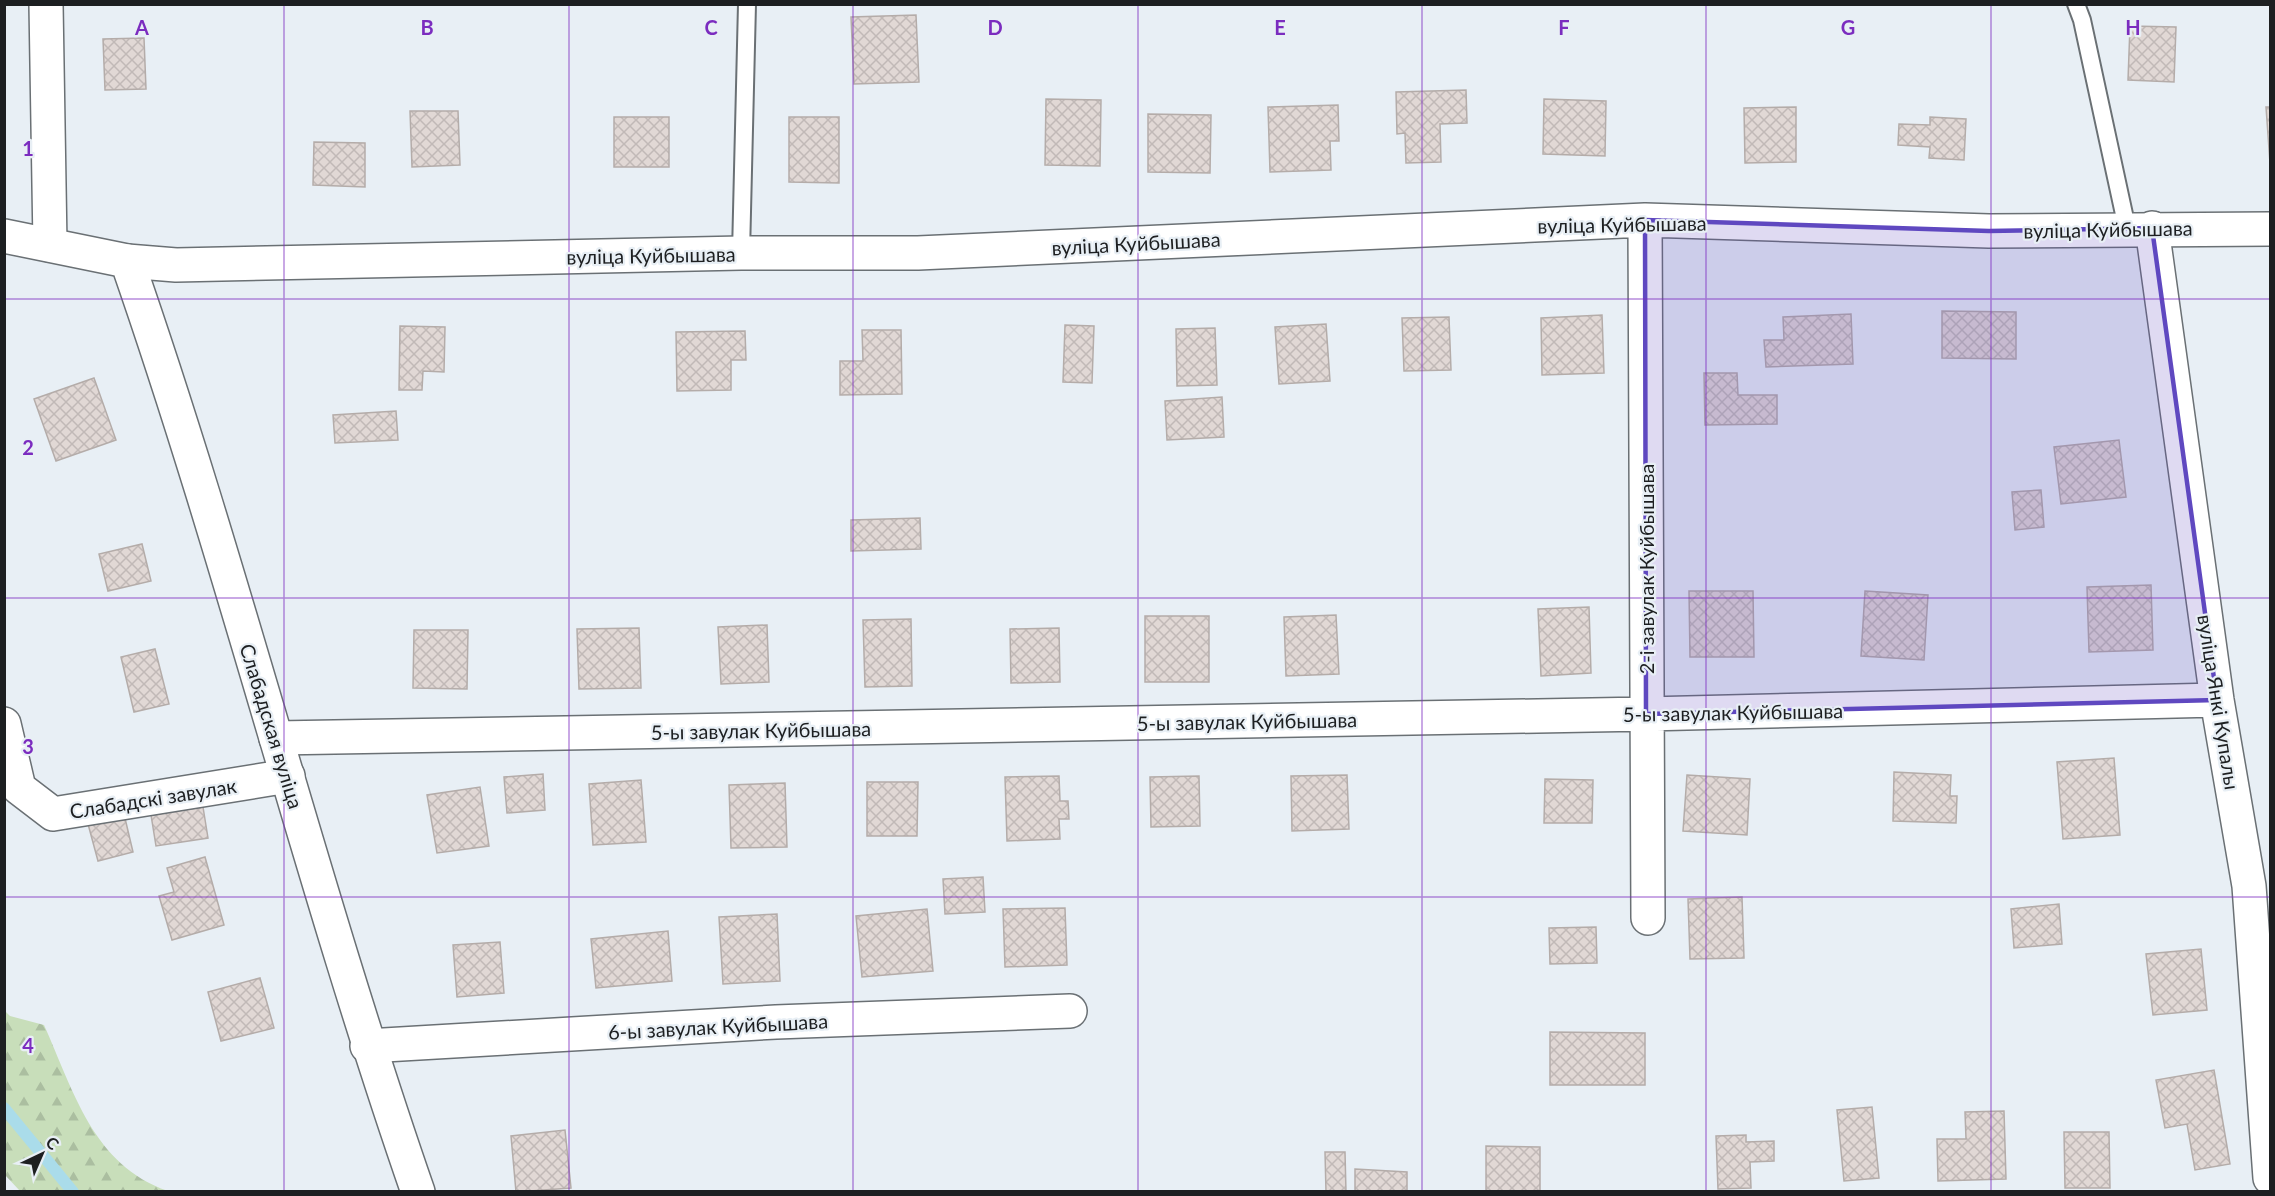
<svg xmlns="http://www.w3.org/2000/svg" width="2275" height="1196" viewBox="0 0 2275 1196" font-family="Lato,sans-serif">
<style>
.forest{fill:url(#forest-firs)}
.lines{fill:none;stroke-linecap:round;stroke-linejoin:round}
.stream{stroke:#aadcea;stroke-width:12}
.building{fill:url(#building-cross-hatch);stroke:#b4aca9;stroke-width:1.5}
.service-casing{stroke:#6a7074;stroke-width:20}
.minor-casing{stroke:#6a7074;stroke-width:36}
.tertiary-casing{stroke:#6a7074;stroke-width:36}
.service{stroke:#fff;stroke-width:16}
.minor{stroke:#fff;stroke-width:33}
.tertiary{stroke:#fff;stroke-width:33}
.marked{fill:#5f48c0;fill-opacity:0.2;stroke:#5f48c0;stroke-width:4.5;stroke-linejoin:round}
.grid{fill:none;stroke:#7b2cbf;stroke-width:1.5;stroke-opacity:0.55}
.labels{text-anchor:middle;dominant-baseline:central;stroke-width:4.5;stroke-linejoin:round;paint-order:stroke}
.street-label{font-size:20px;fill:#1d1f21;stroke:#e8eff5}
.grid-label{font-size:20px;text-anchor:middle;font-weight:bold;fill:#7b2cbf;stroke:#e8eff5;stroke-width:4.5;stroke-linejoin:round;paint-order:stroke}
</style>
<defs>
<pattern id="forest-firs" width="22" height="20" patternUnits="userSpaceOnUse" patternTransform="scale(1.5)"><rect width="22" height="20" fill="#c8deba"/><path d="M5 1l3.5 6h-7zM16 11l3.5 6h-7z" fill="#abbea0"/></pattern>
<pattern id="building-cross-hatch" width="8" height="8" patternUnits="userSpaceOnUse" patternTransform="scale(1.5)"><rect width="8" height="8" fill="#e1d8d5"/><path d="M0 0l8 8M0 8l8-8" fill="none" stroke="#c1b9b7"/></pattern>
</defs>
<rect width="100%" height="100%" fill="#e8eff5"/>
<path class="forest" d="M5,1011L10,1016L44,1025C74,1092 93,1165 168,1191H20L5,1175Z"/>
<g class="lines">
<path class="stream" d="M4,1108L73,1192"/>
</g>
<path class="building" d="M916,15L919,82L854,84L851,17Z
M2130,26L2176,27L2174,82L2128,80Z
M144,38L146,89L105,90L103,39Z
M1466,90L1467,123L1440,124L1441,162L1406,163L1405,133L1397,134L1396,92Z
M1046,99L1101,100L1100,166L1045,165Z
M1544,99L1606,101L1605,156L1543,154Z
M1338,105L1339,141H1330L1331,170L1270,172L1268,107Z
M1796,107V162L1745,163L1744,108Z
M2266,107H2270V163Z
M410,111H458L460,165L412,167Z
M1148,114L1211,115L1210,173L1148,172Z
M614,117H669V167H614Z
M789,117H839V183L789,182Z
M1930,117L1966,119L1964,160L1929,158L1930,147L1898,145L1899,124L1930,125Z
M314,142L365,143V187L313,185Z
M1942,311L2016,312V359L1942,358Z
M1851,314L1853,364L1766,367L1764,340H1784L1783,317Z
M1602,315L1604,373L1542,375L1541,318Z
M1449,317L1451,370L1404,371L1402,318Z
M1326,324L1330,381L1279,384L1275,327Z
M1065,325L1094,326L1092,383L1063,382Z
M400,326L445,327L444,372L423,371L422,390H399Z
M1215,328L1217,385L1177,386L1176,329Z
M862,330H901L902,394L840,395V361H863Z
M745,331L746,360H731V390L677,391L676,332Z
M1704,373H1737L1738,395H1777V424L1705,425Z
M94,378L116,440L56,461L34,399Z
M1222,397L1224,437L1167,440L1165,401Z
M396,411L398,440L335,443L333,415Z
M2119,440L2126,497L2061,504L2054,447Z
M2041,490L2044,527L2015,530L2012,492Z
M920,518L921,549L851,551V520Z
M142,544L151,581L108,591L99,554Z
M2151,585L2153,650L2089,652L2087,587Z
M1689,591H1753L1754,657H1690Z
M1865,591L1928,595L1924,660L1861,656Z
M1589,607L1591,673L1541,676L1538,609Z
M1336,615L1339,674L1286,676L1284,617Z
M1145,616H1209V682H1145Z
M911,619L912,686L865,687L863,620Z
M767,625L769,682L721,684L718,627Z
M639,628L641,688L579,689L577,629Z
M1059,628L1060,682L1011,683L1010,629Z
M414,630H468L467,689L413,688Z
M155,649L169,704L134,712L121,657Z
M2114,758L2120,835L2063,839L2057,762Z
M1894,772L1951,775L1950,796H1957L1956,823L1893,821Z
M543,774L545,810L507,813L504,777Z
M1347,775L1349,829L1292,831L1291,776Z
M1687,775L1750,779L1747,835L1683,831Z
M1059,776L1060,801H1068L1069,819H1059L1060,839L1007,841L1005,777Z
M1199,776L1200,826L1151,827L1150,777Z
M1545,779L1593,780L1592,823H1544Z
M641,780L646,842L593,845L589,784Z
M867,782H918L917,836H867Z
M785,783L787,847L731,848L729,785Z
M480,787L489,846L437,853L427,795Z
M203,807L208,838L156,846L151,815Z
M124,814L133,852L98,861L88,824Z
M205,857L224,925L172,940L159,896L174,892L167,868Z
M983,877L985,912L945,914L943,879Z
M1742,897L1744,958L1690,959L1688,899Z
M2059,904L2062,944L2014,948L2011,909Z
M1065,908L1067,965L1005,967L1003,909Z
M927,909L933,971L862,977L856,916Z
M777,914L780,981L723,984L719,917Z
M1596,927L1597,963L1550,964L1549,928Z
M668,931L672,981L596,988L591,939Z
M500,942L504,993L457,997L453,945Z
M2201,949L2207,1010L2153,1015L2146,954Z
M260,978L274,1028L221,1041L208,992Z
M1550,1032L1645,1033V1085H1550Z
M2214,1070L2230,1164L2195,1170L2187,1124L2165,1128L2156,1080Z
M1872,1107L1879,1178L1844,1181L1837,1110Z
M2004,1111L2006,1179L1938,1181L1937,1139H1966L1965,1112Z
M565,1130L571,1188L516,1192L511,1136Z
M2064,1132H2109L2110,1188H2065Z
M1746,1135V1142L1774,1141V1161L1750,1162L1751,1188L1718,1189L1716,1136Z
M1486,1146L1540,1147V1192H1486Z
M1325,1152H1345L1346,1192H1326Z
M1355,1169L1407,1172V1192H1355Z"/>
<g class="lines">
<g class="service-casing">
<path id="service" d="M2076,4L2082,20L2127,228
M741,253L747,4"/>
</g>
<g class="minor-casing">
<path id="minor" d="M46,4L50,245
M1645,220L1648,918
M2152,228L2217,700L2249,886L2270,1178
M127,261L176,265L741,253H918L1645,220L1989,231L2270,229
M4,724L19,788L53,814L288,776
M276,738L1646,714L2217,700
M367,1046L776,1022L1070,1011"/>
</g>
<g class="tertiary-casing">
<path id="tertiary" d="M4,236L127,261C234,568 311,884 418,1192"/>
</g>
<use href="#service" class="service"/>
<use href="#minor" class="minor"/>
<use href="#tertiary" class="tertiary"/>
</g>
<path class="marked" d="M1645,220L1989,231L2152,228L2217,700L1646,714Z"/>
<path class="grid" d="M284,4V1192M569,4V1192M853,4V1192M1138,4V1192M1422,4V1192M1706,4V1192M1991,4V1192M4,299H2270M4,598H2270M4,897H2270"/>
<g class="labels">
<g class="street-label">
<text transform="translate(1622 224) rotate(-1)">вуліца Куйбышава</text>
<text transform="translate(2108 229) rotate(-1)">вуліца Куйбышава</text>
<text transform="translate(1136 243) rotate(-3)">вуліца Куйбышава</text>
<text transform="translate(651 255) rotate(-1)">вуліца Куйбышава</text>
<text transform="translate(1646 569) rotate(-90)">2-і завулак Куйбышава</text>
<text transform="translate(2219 702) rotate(81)">вуліца Янкі Купалы</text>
<text transform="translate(1733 712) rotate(-1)">5-ы завулак Куйбышава</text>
<text transform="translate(1247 721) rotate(-1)">5-ы завулак Куйбышава</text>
<text transform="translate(272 726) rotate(73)">Слабадская вуліца</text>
<text transform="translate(761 730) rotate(-1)">5-ы завулак Куйбышава</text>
<text transform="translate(153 798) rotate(-9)">Слабадскі завулак</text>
<text transform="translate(718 1026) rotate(-3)">6-ы завулак Куйбышава</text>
</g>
</g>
<g class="grid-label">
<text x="142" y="35">A</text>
<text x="427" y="35">B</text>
<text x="711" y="35">C</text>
<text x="995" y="35">D</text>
<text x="1280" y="35">E</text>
<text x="1564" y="35">F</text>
<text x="1848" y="35">G</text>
<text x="2133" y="35">H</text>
<text x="28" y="156">1</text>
<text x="28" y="455">2</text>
<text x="28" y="754">3</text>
<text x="28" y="1053">4</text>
</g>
<rect width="2275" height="1196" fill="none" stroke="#1d1f21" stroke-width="12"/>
<g transform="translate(42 1154) rotate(44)" stroke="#e8eff5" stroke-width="4.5" paint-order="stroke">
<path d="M0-4.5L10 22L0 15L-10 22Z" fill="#1d1f21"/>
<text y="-9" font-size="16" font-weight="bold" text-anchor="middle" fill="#1d1f21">С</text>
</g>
</svg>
